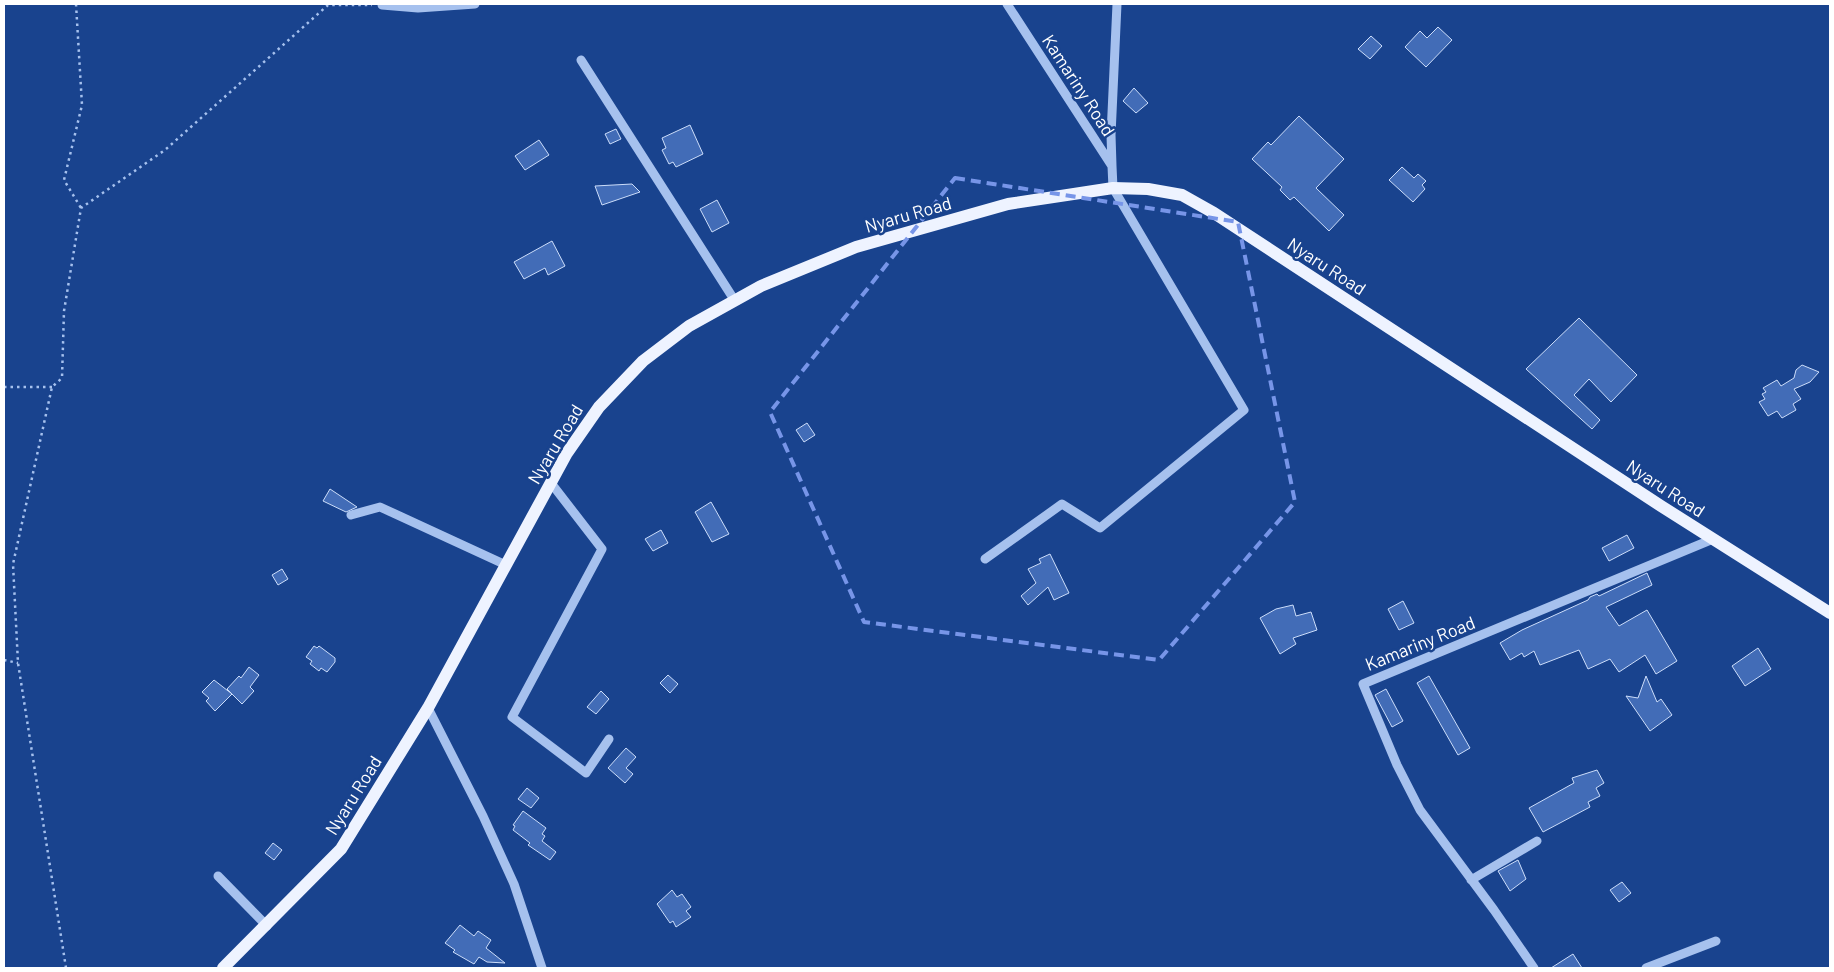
<svg xmlns="http://www.w3.org/2000/svg" width="1834" height="972" viewBox="0 0 1834 972" font-family="Barlow,sans-serif">
<style>
.building{fill:#426cb7;stroke:#ccddfa}
.lines{fill:none;stroke-linecap:round;stroke-linejoin:round}
.path{stroke:#a6c1ee;stroke-width:2.5;stroke-dasharray:2.5 4;stroke-linecap:butt}
.minor{stroke:#a6c1ee;stroke-width:9}
.major{stroke:#eef3ff;stroke-width:12}
.marked{fill:none;stroke:#7795e8;stroke-width:4;stroke-dasharray:10 6;stroke-linejoin:round}
.labels{text-anchor:middle;dominant-baseline:central;stroke-width:5;stroke-linejoin:round;paint-order:stroke}
.street-label{font-size:18px;fill:#fff;stroke:#19438e}
</style>
<rect width="100%" height="100%" fill="#19438e"/>
<path class="building" d="M1438,27L1452,40L1426,67L1405,47L1420,31L1427,38Z
M1371,36L1382,46L1370,59L1358,49Z
M1134,88L1148,103L1136,113L1123,101Z
M1299,116L1344,159L1316,188L1344,215L1329,231L1294,197L1290,200L1280,190L1282,187L1252,159L1268,142L1271,145Z
M690,125L703,154L676,167L673,162L669,164L662,150L666,148L662,138Z
M616,129L621,139L610,144L605,134Z
M539,140L549,155L525,170L515,156Z
M1402,167L1414,178L1418,174L1426,181L1422,185L1425,189L1413,202L1389,180Z
M632,184L640,192L602,205L595,186Z
M717,200L729,223L712,232L700,209Z
M552,241L565,266L548,275L545,268L524,279L514,262Z
M1579,318L1637,375L1611,402L1589,379L1574,395L1600,420L1592,429L1526,369Z
M1802,365L1819,372L1810,382L1794,389L1801,399L1793,404L1796,410L1782,418L1777,411L1768,416L1759,402L1765,399L1762,394L1766,392L1763,388L1777,380L1781,386L1794,378L1796,370Z
M807,423L815,435L804,442L796,430Z
M330,489L357,507L346,512L323,501Z
M711,502L729,534L712,542L695,512Z
M661,530L668,543L653,551L645,539Z
M1627,535L1634,548L1609,561L1602,548Z
M1050,554L1069,593L1054,600L1048,587L1028,605L1021,596L1036,583L1028,569L1041,563L1039,559Z
M282,569L288,579L278,585L272,575Z
M1647,573L1652,585L1606,607L1619,626L1647,610L1677,661L1656,674L1645,655L1619,672L1610,659L1588,669L1579,650L1540,665L1534,651L1524,657L1522,653L1510,660L1500,643L1522,630L1588,600L1590,597L1597,594L1599,596Z
M1403,601L1414,623L1399,630L1388,609Z
M1293,605L1296,616L1311,612L1317,630L1293,638L1296,644L1280,654L1260,618L1276,609Z
M314,646L317,648L319,646L335,658V662L327,672L321,668L319,671L310,664L312,661L306,657Z
M1758,648L1771,669L1745,686L1732,666Z
M249,667L259,675L250,687L254,691L242,704L227,689L239,676L241,678Z
M668,675L678,684L670,693L660,683Z
M1429,676L1470,748L1458,755L1417,683Z
M1646,676L1657,702L1661,699L1672,715L1650,731L1626,696L1638,698Z
M214,680L232,694L215,711L206,701L209,698L202,692Z
M1386,689L1403,721L1392,727L1375,695Z
M601,691L609,699L596,714L587,707Z
M626,748L636,757L626,768L633,774L625,783L608,768Z
M1597,770L1604,783L1596,788L1600,796L1588,802L1590,807L1543,832L1529,808L1574,783L1572,778Z
M527,788L539,798L531,808L518,799Z
M523,811L546,828L542,834L545,836L542,841L556,852L550,860L528,845L530,843L513,830L515,826L513,825Z
M273,843L282,850L274,860L265,853Z
M1518,860L1526,879L1510,891L1498,871Z
M1622,882L1631,893L1619,902L1610,890Z
M672,890L677,897L682,894L691,907L686,911L691,917L676,927L673,921L670,923L657,904Z
M460,925L474,936L478,931L491,940L486,948L505,963L487,962L479,957L474,964L453,952L455,950L445,943Z
M1573,954L1582,968H1551Z"/>
<g class="lines">
<path class="path" d="M76,4L82,105L64,180L81,208
M4,387H52
M4,660L18,663
M66,968L18,663L13,564L52,387L62,378L64,311L81,208L165,150L328,5H372"/>
<path class="minor" d="M382,5L418,8L475,4
M581,60L735,301
M1112,166L1111,135L1117,4
M551,483L602,549L512,717L586,773L609,739
M351,515L380,507L506,565
M985,559L1062,504L1100,528L1244,410L1113,188L1112,166L1007,4
M428,708L483,816L514,884L542,968
M218,876L267,926
M1471,880L1537,841
M1534,968L1494,910L1420,810L1397,765L1363,684L1713,539
M1646,968L1716,941"/>
<path class="major" d="M223,968L341,849L428,708L567,453L599,407L643,361L689,326L761,286L856,247L1008,204L1113,188L1148,189L1182,195L1214,213L1661,506L1830,613"/>
</g>
<path class="marked" d="M955,178L1238,222L1295,502L1159,660L864,622L770,412Z"/>
<g class="labels">
<g class="street-label">
<text transform="translate(1079 85) rotate(57)">Kamariny Road</text>
<text transform="translate(908 214) rotate(-16)">Nyaru Road</text>
<text transform="translate(1327 266) rotate(33)">Nyaru Road</text>
<text transform="translate(555 444) rotate(-59)">Nyaru Road</text>
<text transform="translate(1666 488) rotate(33)">Nyaru Road</text>
<text transform="translate(1420 643) rotate(-22)">Kamariny Road</text>
<text transform="translate(353 795) rotate(-58)">Nyaru Road</text>
</g>
</g>
<rect width="1834" height="972" fill="none" stroke="#ffffff" stroke-width="10"/>
</svg>
